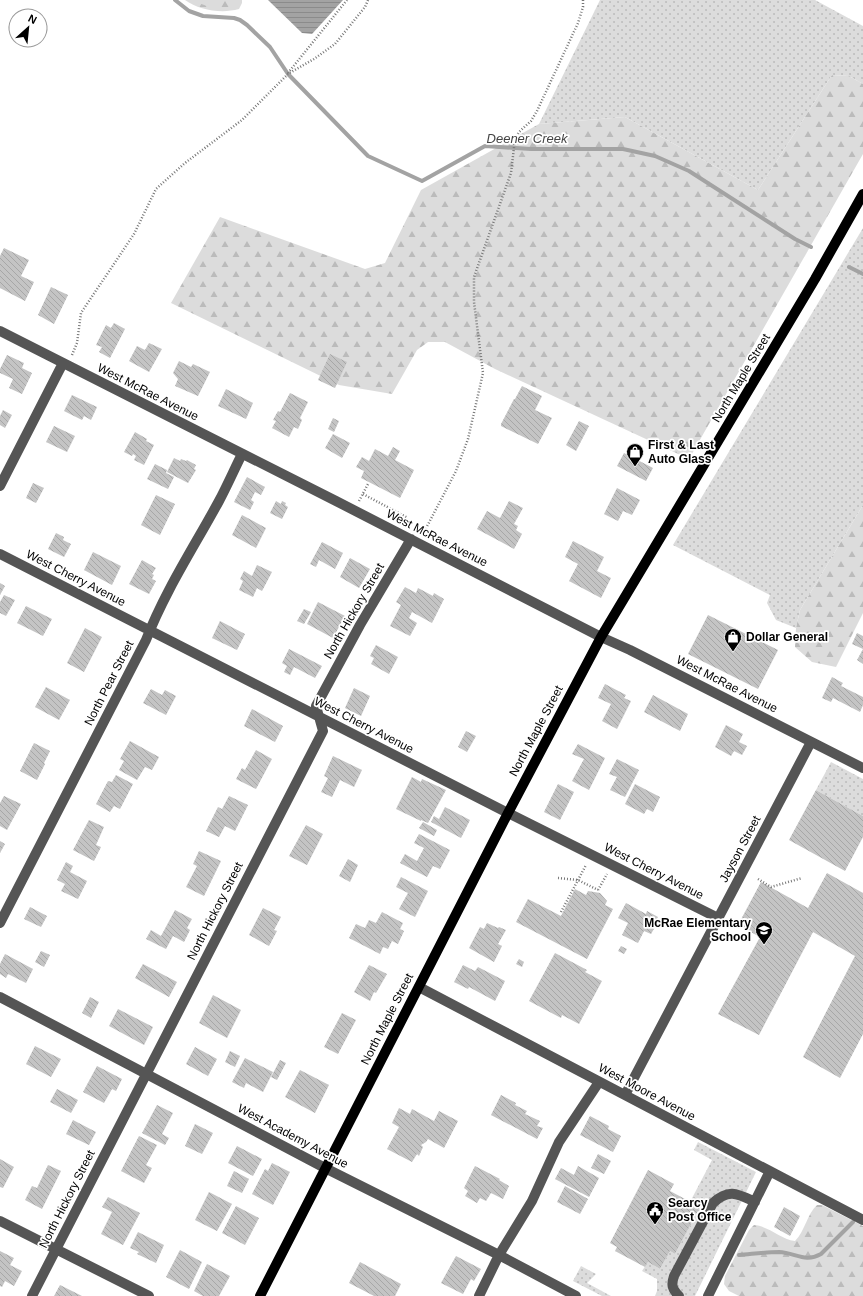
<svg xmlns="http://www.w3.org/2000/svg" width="863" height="1296" viewBox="0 0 863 1296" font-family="Helvetica,sans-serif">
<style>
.grass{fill:url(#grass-dots)}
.forest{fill:url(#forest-firs)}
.park{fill:url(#park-tufts)}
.water{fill:url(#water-rules)}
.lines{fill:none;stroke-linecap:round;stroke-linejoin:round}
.stream{stroke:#a3a3a3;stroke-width:4}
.building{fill:url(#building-back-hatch)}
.path{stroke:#777;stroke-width:2.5;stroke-dasharray:1 2;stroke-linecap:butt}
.minor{stroke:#555;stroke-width:10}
.major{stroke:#000;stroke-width:10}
.labels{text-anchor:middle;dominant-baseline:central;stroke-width:3.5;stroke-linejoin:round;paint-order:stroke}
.street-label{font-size:12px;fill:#000;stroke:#fff}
.poi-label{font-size:12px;font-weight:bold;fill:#000;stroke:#fff;text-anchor:start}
.water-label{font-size:13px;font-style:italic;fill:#444;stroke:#fff}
</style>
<defs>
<pattern id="grass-dots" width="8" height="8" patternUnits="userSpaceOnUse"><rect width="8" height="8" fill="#dcdcdc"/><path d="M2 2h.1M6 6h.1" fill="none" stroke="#bbb" stroke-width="1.8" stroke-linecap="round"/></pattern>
<pattern id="forest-firs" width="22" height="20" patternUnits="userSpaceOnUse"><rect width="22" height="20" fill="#dcdcdc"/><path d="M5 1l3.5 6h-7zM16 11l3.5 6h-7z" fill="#bbb"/></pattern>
<pattern id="park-tufts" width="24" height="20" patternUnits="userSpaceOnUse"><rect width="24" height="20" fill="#dcdcdc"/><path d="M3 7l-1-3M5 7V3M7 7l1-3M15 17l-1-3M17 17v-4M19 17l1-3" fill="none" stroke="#bbb"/></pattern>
<pattern id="water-rules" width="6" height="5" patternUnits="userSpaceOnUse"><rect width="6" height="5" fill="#a3a3a3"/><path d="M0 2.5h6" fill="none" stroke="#8b8b8b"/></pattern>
<pattern id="building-back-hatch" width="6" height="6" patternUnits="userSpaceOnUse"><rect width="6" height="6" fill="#c4c4c4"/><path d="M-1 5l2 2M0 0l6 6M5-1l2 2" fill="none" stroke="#a7a7a7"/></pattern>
</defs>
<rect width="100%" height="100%" fill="#fff"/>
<path class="grass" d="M600,0H815L863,26V84L849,76L832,75L758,190L625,117L539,124Z
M863,228V505L800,610L796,628L776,620L767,603L770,595L673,545Z
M831,762L863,779V816L816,790Z
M698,1142L756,1172L695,1296H655L657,1291V1279L642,1271L648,1262L660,1269L670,1251L675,1254L700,1207L690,1202L712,1160L694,1150Z
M581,1266L596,1274L587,1283L611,1296H602L573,1281Z"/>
<path class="forest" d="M185,0H242V3L239,9C221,14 199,10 185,0Z
M832,75L849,76L863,84V154L689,459L495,369L445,342H428L417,350L392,394L339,385L171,303L220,217L365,269L385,263L421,190L539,124L625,117L758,190Z
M863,505V613L836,667L812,662L795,647L796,628L800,610Z
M817,1205H822L863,1226V1296H739L729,1291L724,1284L725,1276L749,1230L754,1225C769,1226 780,1239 795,1241C805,1231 807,1214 817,1205Z"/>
<path class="park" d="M190,0H218V2L215,6H207Z"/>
<path class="water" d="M268,0H343L312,34L302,33Z"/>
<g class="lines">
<path class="stream" d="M175,0L189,11L203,16L234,18L240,20L247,25L270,47L288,74L368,156L422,181L485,146L531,149H623L655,156L689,171L795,239L811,247
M849,267L863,274
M739,1255C752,1254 766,1252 779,1252C796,1253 805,1263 821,1254L853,1222"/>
</g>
<path class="building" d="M4,248L29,260L21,276L34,282L25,301L0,288V256Z
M51,287L68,295L54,324L38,315Z
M114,323L125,329L110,358L99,352L102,347L96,345L106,325L111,328Z
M149,343L162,349L149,372L129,361L137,346L145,350Z
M330,354L347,362L335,388L318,380Z
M7,355L24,363L22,368L32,373L22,394L9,388L13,379L0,373V369Z
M179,361L191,367L193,364L210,372L198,396L175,386L178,379L173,373Z
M522,386L542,396L535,410L552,418L538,444L501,426V424L514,399H515Z
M226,389L253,403L246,419L218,406Z
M290,393L308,402L300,418L302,420L298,429L294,427L289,437L272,428L276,421L273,420L278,411L280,412Z
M72,395L97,407L91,420L84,416L82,420L64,411Z
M3,410L12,415L5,428L0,425V416Z
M333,418L339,421L334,432L328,429Z
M579,421L589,426L576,451L566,445Z
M54,426L75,436L67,452L46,442Z
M135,432L147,439L146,441L154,445L144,465L134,460L136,456L133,454L132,456L124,452Z
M333,434L350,443L342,458L325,448Z
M393,447L400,451L395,460L414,470L400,498L361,478L364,471L356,467L362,457L369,461L375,449L388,456Z
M624,453L653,468L646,481L617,466Z
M174,458L180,461L181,459L186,461L187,460L196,465L194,469L196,470L188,483L167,472Z
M155,464L167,470L166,473L174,477L168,489L147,479Z
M247,477L265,487L261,495L255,492L251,500L254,502L250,510L234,502Z
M33,483L44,488L36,503L26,498Z
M617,488L640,500L632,515L623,511L618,521L604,514Z
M156,495L175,504L160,535L141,525Z
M276,501L281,504L282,501L286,503L285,505L288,507L282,519L270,513Z
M509,501L523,508L514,524L518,526L516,530L522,534L514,549L477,529L487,511L500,518Z
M242,515L266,528L256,548L232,535Z
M56,533L64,537L63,540L71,544L64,557L48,549Z
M573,541L604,557L597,571L611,578L601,598L569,581L578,564L565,557Z
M322,542L343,553L335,569L319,560L316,567L310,564Z
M93,552L121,566L112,585L84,570Z
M350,558L370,569L359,588L340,577Z
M142,560L156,568L152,574L154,575L152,579L156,581L149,594L129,584Z
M257,565L272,572L262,591L257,588L253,597L239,590L243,581L240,579L244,571L252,576Z
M0,583L5,586L0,595Z
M405,587L416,593L418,588L433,596L434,593L444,599L432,623L412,612L409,618L417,623L410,636L390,626L401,605L396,602Z
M4,595L15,600L6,616L0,613V602Z
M318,602L345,616L333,638L307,624Z
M26,606L52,619L43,636L17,623Z
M304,609L311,612L304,624L297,621Z
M708,615L778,650L758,689L688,654Z
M220,621L245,634L237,650L212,638Z
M85,628L102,637L84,672L67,663Z
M857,633L863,636V664L857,660L863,649L852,644Z
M376,645L398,657L389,674L371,664L374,658L370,656Z
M289,649L322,666L315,678L294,667L290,675L284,672L287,666L282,663Z
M832,677L843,683L841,686L863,697V705L860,712L833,698L831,702L822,698Z
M605,684L626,695L624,698L631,701L617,729L602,721L611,704L598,698Z
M46,687L70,700L59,720L35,707Z
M354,688L370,696L361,716L345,708Z
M151,689L162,695L165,690L176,696L166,715L143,703Z
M653,695L688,714L680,731L644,712Z
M252,709L283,726L275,742L244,726Z
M726,725L743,734L739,742L747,746L742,755L734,751L731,756L715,747Z
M466,731L476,736L467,752L458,747Z
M130,741L159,757L152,770L145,767L137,780L119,770L124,761L120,759Z
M34,743L50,751L44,763L45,764L37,780L20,771Z
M578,744L605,758L589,790L572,781L584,759L572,754Z
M256,750L272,759L256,789L236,779L242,768L245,770Z
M333,756L362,770L354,787L340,780L332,797L321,792L328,778L324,776Z
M617,759L639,770L625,797L610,790L617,777L609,774Z
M116,775L133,784L120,809L114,806L110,812L96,804L108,781L112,782Z
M412,777L421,782L422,779L446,790L428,823L421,820V821L396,809Z
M558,784L574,792L560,820L544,812Z
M635,784L660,797L653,812L647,809L644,814L625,804Z
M816,790L863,816V837L845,871L789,840Z
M4,796L21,804L7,830L0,826V803Z
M229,796L248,805L235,831L225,826L219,837L206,831L218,807L222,809Z
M445,807L470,820L461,838L431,822L434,816L439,819Z
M89,820L104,827L96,845L101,847L94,861L73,850Z
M423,822L437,830L434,836L419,828Z
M306,825L323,834L307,865L289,856Z
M419,834L450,850L440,869L433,866L427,877L400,863L405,854L417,861L424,848L414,843Z
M0,841L5,844L0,853Z
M199,851L221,861L204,896L186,887L197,866L193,864Z
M348,859L358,865L350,882L339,876Z
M66,862L73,866L70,872L87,881L78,899L61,891L65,884L57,880Z
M827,873L863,893V1034L840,1078L803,1057L855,956L813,932L759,1035L718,1014L760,937L738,925L761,882L808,908Z
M401,877L428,891L415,917L399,909L408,893L396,887Z
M575,889L586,895L588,891L600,893L607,901L605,905L613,909L587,959L516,922L528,899L561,916Z
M626,903L646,914L647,911L658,917L657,919L659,920L651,934L644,931L638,943L622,935L628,923L618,918Z
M30,907L47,916L41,927L24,919Z
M263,908L281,917L274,930L277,931L269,946L249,935Z
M175,910L192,919L187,928L190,930L184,942L173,936L166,949L146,939L151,930L161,936Z
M382,912L403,923L400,929L404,931L398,944L392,941L388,949L383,947L380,954L349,938L356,924L365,928L369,920L376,923Z
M487,923L498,928L499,927L506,930L498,944L502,946L494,962L469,948L480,927L484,929Z
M621,946L627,949L624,954L618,951Z
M41,951L50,955L44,967L35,962Z
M555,953L587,970L585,972L602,981L579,1024L562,1015L561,1018L529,1001Z
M5,954L33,969L26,983L8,974L6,978L0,974V964Z
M519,959L524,962L522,967L516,964Z
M143,964L177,982L169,997L135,978Z
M369,965L387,974L376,993L374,992L370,1001L354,992Z
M463,965L475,971L478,967L505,981L495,1001L469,987L468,989L454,982Z
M213,995L241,1010L227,1038L199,1023Z
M90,997L99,1002L91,1018L82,1013Z
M118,1009L153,1027L144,1045L109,1026Z
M342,1013L356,1020L338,1054L324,1047Z
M35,1046L61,1059L51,1077L26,1064Z
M195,1047L217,1059L208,1076L186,1064Z
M230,1051L240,1056L235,1067L225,1062Z
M245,1058L273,1072L263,1092L246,1083L244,1088L232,1082Z
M280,1060L286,1063L277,1080L271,1077Z
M97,1066L122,1079L116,1091L112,1089L104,1103L83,1092Z
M300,1070L329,1085L315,1113L285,1097Z
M57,1089L78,1100L71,1113L50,1102Z
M501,1095L516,1103L515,1105L527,1111L525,1114L540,1121L537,1126L543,1128L537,1139L491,1115Z
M157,1105L173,1113L162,1134L169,1138L165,1145L142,1133Z
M399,1108L410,1114L412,1109L434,1121L439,1111L458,1121L444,1148L428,1139L426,1142L421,1145L423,1147L419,1156L417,1154L412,1162L387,1149L399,1127L392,1123Z
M590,1116L609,1126L608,1129L621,1136L613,1152L580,1135Z
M73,1120L96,1132L89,1145L66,1134Z
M195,1124L213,1133L202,1154L185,1146Z
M139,1136L157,1145L146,1165L152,1168L144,1183L121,1171Z
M237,1146L262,1159L253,1176L228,1163Z
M598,1154L611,1161L604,1174L591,1168Z
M0,1159L14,1167L3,1188L0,1187Z
M272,1163L290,1172L273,1205L252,1194L265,1169L268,1171Z
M48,1165L61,1171L42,1209L25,1200L32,1186L37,1188Z
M475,1166L500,1179L499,1180L509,1186L503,1199L491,1193L486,1201L480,1198L477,1203L465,1196L468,1191L464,1188Z
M578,1166L599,1178L589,1197L555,1179L561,1168L574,1175Z
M648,1170L674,1184L670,1191L700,1207L675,1254L670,1251L660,1269L648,1262L645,1267L615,1251L617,1247L610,1243Z
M234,1171L249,1179L242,1193L227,1186Z
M565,1186L588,1199L580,1214L557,1202Z
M209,1192L232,1204L217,1231L195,1220Z
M108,1197L140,1213L123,1245L101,1234L112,1212L102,1207Z
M236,1206L259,1218L245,1245L222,1233Z
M784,1207L800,1216L790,1236L774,1227Z
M138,1232L164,1245L156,1263L137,1254L139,1252L130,1248Z
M180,1250L202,1262L189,1289L166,1277Z
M0,1251L14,1258L10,1265L22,1271L14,1286L5,1281L2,1287L0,1286Z
M456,1256L481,1269L474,1281L471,1279L463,1294L441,1283Z
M360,1262L401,1284L395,1296H374L349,1283Z
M207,1264L230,1276L219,1296H203L194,1291Z
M60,1285L82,1296H54Z"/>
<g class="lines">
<path class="path" d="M288,73L347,0
M72,355L77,343L81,313L134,234L156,189L185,163L242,120L288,74L314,59L335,44L365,7L368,0
M363,494L408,518
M359,501L368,484
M423,534L456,471L468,439L483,373L474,302V277L511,173L515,139L519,132L531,121L537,111L578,23L583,7V0
M558,878L578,880L598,890
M758,879L771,887L802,878
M598,890L607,874
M561,912L586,865"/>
<path class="minor" d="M0,331L336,501L601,637L630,650L863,768
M0,486L63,363
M0,554L508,813L718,918
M0,923L146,640C165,591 194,547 219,501C227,486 234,470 242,454
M419,987L863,1220
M0,997L325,1168L499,1255L576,1296
M625,1095L811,742
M0,1221L149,1296
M32,1296L323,731L316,706L360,625L411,539
M479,1296L499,1255L532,1201L559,1142L599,1082
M679,1296C672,1289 671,1285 674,1276L713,1203C729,1188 738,1194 755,1202
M708,1296L770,1171"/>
<path class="major" d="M260,1296L508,813L601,637L815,279L863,194"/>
</g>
<defs>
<g id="shop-pin" transform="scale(0.9)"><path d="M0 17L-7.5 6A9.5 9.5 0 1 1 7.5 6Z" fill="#000" stroke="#fff"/><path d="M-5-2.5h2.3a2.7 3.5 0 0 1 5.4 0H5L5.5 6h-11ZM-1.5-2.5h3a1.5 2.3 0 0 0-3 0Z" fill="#fff"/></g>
<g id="school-pin" transform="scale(0.9)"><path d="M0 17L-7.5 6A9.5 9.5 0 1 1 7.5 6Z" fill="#000" stroke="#fff"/><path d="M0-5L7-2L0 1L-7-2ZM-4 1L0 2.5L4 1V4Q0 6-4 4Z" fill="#fff"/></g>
<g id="civic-pin" transform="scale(0.9)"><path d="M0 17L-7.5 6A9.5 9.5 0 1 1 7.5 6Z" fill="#000" stroke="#fff"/><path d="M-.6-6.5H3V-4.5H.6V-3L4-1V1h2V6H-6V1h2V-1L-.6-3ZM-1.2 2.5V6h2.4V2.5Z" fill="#fff"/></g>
</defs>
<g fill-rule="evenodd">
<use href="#shop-pin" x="635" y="452"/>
<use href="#shop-pin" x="733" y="637"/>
<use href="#school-pin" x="764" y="930"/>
<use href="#civic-pin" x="655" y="1210"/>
</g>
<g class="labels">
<g class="street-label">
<text transform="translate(741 378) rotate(-59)">North Maple Street</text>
<text transform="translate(148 392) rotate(27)">West McRae Avenue</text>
<text transform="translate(437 538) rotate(27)">West McRae Avenue</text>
<text transform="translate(76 578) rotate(27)">West Cherry Avenue</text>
<text transform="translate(354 611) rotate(-60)">North Hickory Street</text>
<text transform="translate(109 683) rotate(-63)">North Pear Street</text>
<text transform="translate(727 684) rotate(27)">West McRae Avenue</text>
<text transform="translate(364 725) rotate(27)">West Cherry Avenue</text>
<text transform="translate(536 731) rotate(-62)">North Maple Street</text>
<text transform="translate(740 849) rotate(-62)">Jayson Street</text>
<text transform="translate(654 871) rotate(27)">West Cherry Avenue</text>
<text transform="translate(215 911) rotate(-63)">North Hickory Street</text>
<text transform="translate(387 1019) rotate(-63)">North Maple Street</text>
<text transform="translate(647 1092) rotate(28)">West Moore Avenue</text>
<text transform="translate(293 1136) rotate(28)">West Academy Avenue</text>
<text transform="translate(67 1199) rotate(-63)">North Hickory Street</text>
</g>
<g class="poi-label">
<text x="648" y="445">First &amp; Last<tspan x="648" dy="14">Auto Glass</tspan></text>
<text x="746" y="637">Dollar General</text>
<text x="751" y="923" text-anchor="end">McRae Elementary<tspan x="751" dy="14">School</tspan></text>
<text x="668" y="1203">Searcy<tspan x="668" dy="14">Post Office</tspan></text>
</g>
<g class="water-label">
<text x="527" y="138">Deener Creek</text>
</g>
</g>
<g transform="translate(28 28) rotate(27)"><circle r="19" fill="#ffffff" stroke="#999999"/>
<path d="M0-3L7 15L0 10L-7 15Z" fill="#000000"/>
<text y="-6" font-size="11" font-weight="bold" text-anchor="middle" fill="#000000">N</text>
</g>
</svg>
